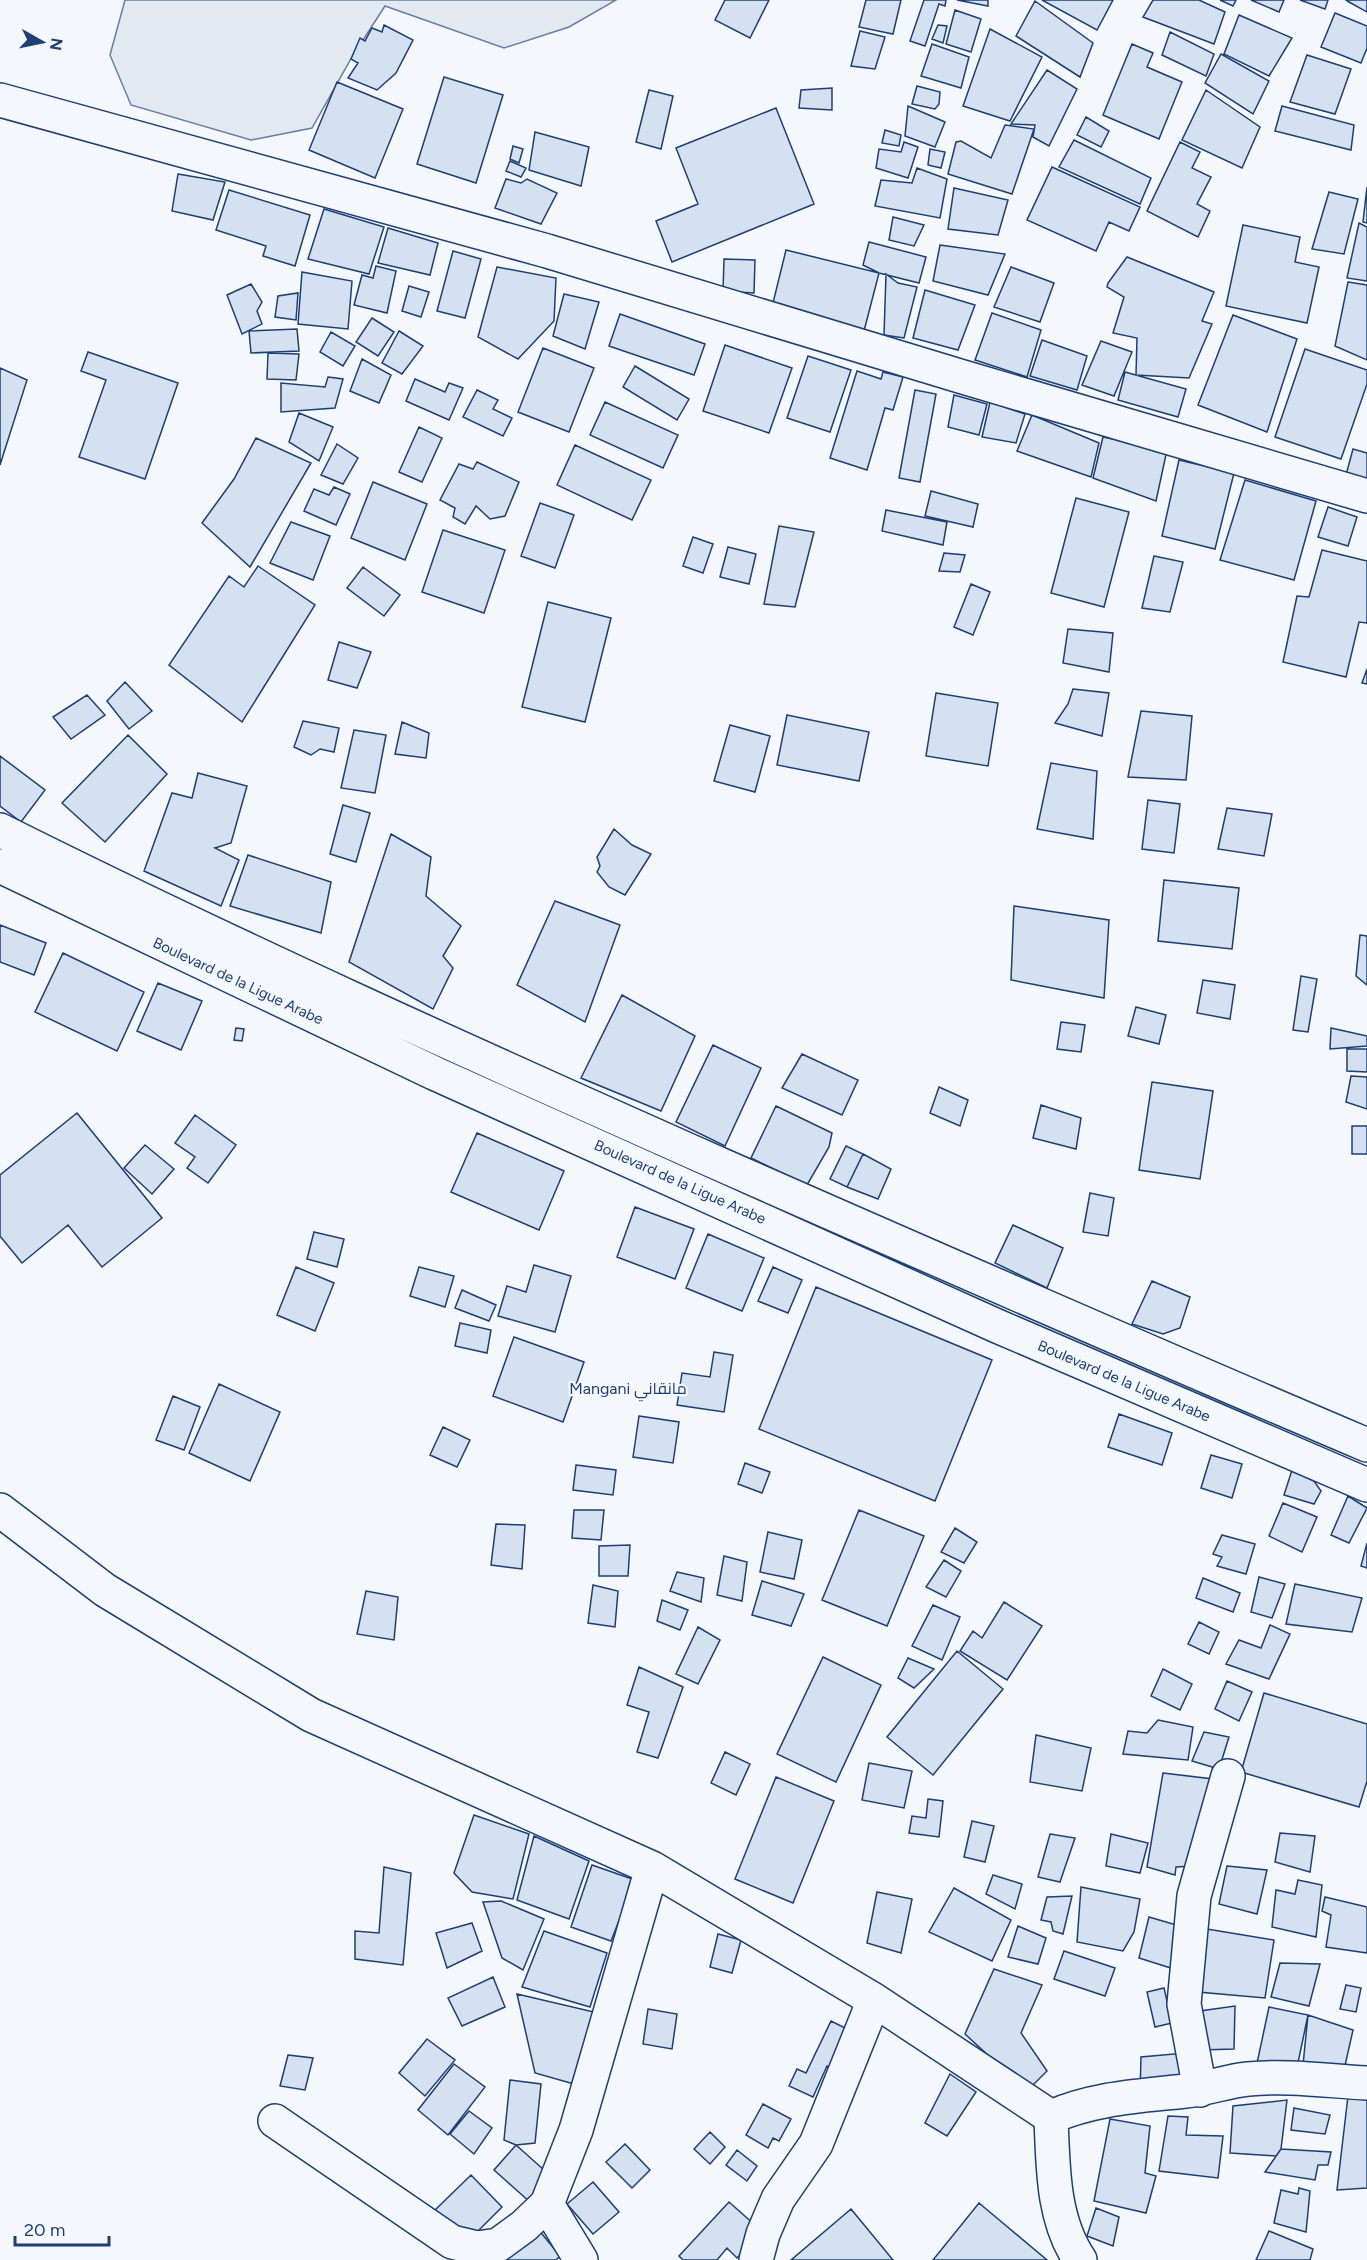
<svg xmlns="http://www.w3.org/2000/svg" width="1367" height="2260" viewBox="0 0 1367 2260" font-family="Figtree,Cairo,sans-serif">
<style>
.green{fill:#e3e9f0;stroke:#687fa3;stroke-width:1.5}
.building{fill:#d5e0f0;stroke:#1d3f73;stroke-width:1.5}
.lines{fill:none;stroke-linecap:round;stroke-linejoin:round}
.minor-casing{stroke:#1d3f73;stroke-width:36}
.major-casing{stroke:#1d3f73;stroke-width:36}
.minor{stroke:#f4f7fb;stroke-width:33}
.major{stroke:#f4f7fb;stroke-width:33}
.labels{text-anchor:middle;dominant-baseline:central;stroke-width:4.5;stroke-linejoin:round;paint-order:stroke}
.street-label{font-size:15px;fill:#1d3f73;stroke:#f4f7fb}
.neighbourhood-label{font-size:16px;fill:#1d3f73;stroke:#f4f7fb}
</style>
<rect width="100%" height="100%" fill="#f4f7fb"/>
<path class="green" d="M125,0H616L569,27L504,48L385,6L352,57L312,128L251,140L131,105L110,55Z"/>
<path class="building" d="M725,0H769L750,38L715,20Z
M866,0H901L893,34L859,27Z
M924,0H946L945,6L939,4L925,46L910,41Z
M957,0H988V6Z
M1042,0H1113L1097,30Z
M1153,0H1199L1225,12L1214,44L1143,17Z
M1220,0H1236L1233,6Z
M1251,0H1284L1279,12Z
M1300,0H1328L1325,9Z
M1346,0H1367V12L1349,2Z
M1035,1L1093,43L1080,77L1016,36Z
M955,10L981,19L971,52L946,44Z
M1335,13L1367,26V48L1361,63L1321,47Z
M1239,15L1292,38L1269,76L1224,54Z
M384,25L413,40L396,73L377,90L348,78L358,63L351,59L360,38L365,41L372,28L382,32Z
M938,25L947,26L943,43L932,39Z
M990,29L1042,57L1010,121L963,106Z
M860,31L885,37L875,69L851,66Z
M1170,32L1214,54L1206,76L1162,55Z
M932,44L969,57L961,88L921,76Z
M1132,44L1153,53L1147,67L1182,82L1159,139L1103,115Z
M1221,54L1269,81L1253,114L1205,83Z
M1307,55L1351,69L1335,114L1290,102Z
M1047,70L1077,89L1049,146L1033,137L1035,125L1011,124Z
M444,77L503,95L476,183L417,164Z
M337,82L403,109L375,178L309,150Z
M917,86L940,92L939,104L935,109L912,104Z
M832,88V110L799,108L801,90Z
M649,90L673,96L661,149L636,142Z
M1206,90L1260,127L1242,168L1182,140Z
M908,106L945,122L935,147L905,136Z
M1282,106L1354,125L1351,150L1275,131Z
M776,108L814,204L672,262L656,221L698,204L676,148Z
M1086,117L1109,131L1101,147L1077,135Z
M1005,125L1034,129L1012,194L948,174L956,142L961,141L991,158Z
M885,130L901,135L899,146L882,143Z
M535,132L589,147L581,186L529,170Z
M1074,140L1151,178L1140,204L1059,167Z
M904,142L918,147L908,178L876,168L879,149L901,152Z
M1180,142L1200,152L1192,168L1211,177L1197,204L1210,211L1198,237L1147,211Z
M513,146L523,149L519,163L510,159Z
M930,149L945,152L941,168L928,165Z
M510,161L526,168L521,177L506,171Z
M1052,167L1140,207L1129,231L1109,222L1096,251L1027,220Z
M917,168L947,179L940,218L875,206L881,180L912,183Z
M178,174L225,182L213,220L172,211Z
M506,179L521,183L527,179L557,193L541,224L495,208Z
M1367,187V223L1363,222Z
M954,188L1008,200L998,235L948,229Z
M229,190L310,215L295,266L263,256L266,246L216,230Z
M1329,192L1358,199L1344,254L1312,249Z
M324,209L384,227L369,274L308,259Z
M893,217L924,225L914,246L889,240Z
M1359,223L1367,227V281L1347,278Z
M1243,225L1300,237L1295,262L1319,267L1307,323L1226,306Z
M388,228L438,243L430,275L378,263Z
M869,242L926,257L919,283L879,273L863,265Z
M940,245L1005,254L988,295L933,281Z
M786,250L879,273L864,331L772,307Z
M453,251L481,259L465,318L437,311Z
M1127,257L1214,292L1202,321L1212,324L1189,378L1136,375L1137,338L1113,333L1124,297L1107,287L1108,283Z
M724,259L755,260L754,293L723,291Z
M376,266L396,271L387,313L354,305L362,275L373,278Z
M497,267L556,278L554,321L518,359L478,337Z
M1011,267L1054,283L1040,322L994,307Z
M302,272L352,281L348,329L298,324Z
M886,274L898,283L917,287L904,338L884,335Z
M1348,282L1367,285V360L1335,346Z
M251,284L262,302L257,311L262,324L242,334L227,295Z
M409,286L429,292L421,317L402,311Z
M925,290L975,305L958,350L913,338Z
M298,293L296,320L275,317L278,296Z
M564,294L599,302L585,349L553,336Z
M992,313L1041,330L1027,377L975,360Z
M620,314L705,344L694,375L609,346Z
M1233,315L1297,339L1267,432L1198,405Z
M372,318L394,332L378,356L356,342Z
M297,329L299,351L251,353L249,331Z
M399,331L423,346L402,374L382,363Z
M331,332L355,346L343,366L320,352Z
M1042,340L1087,356L1077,390L1030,376Z
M1101,341L1132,352L1114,396L1082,385Z
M725,345L792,368L769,433L703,411Z
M543,348L594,368L569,432L518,412Z
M1305,349L1367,370V384L1341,459L1275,437Z
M88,352L178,383L145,479L79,457L106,380L81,371Z
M268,353L299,354L296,380L267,379Z
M808,356L851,370L830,432L787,418Z
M362,359L391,375L379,403L350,391Z
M635,366L689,399L677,420L623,387Z
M0,368L27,380L0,465Z
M857,371L881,379L883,372L903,377L893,410L885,408L867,470L830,458Z
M1125,372L1186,389L1178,417L1118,400Z
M328,377L343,379L335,408L281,412V383L325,387Z
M415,379L445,392L449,383L463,388L449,420L406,401Z
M477,390L498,400L493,409L512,418L503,436L463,417Z
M915,390L936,394L920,482L899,478Z
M954,395L987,404L979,435L948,427Z
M605,402L678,435L663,468L590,435Z
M990,402L1025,414L1016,443L982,437Z
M299,413L333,427L319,461L289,442Z
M1032,415L1099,443L1091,477L1017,451Z
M419,427L442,438L422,482L399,472Z
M1103,437L1167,450L1156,501L1093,478Z
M256,438L311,463L250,567L202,523L234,479Z
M337,444L358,458L343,484L321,475Z
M575,445L651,480L632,520L557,485Z
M1353,449L1367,453V481L1346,475Z
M1179,460L1234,473L1215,549L1162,536Z
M477,462L519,482L505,516L490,519L476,506L465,524L453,517L455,508L440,500L459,464L473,469Z
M1245,480L1316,501L1294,580L1220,560Z
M373,482L427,504L405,560L351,538Z
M334,487L350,494L336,525L304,511L314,489L329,495Z
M931,491L978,504L973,527L925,516Z
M1076,498L1129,512L1104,607L1051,593Z
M540,503L574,515L555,568L521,556Z
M1328,507L1357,517L1348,546L1318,537Z
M886,510L947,522L943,545L882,531Z
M291,522L330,536L313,580L270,563Z
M779,526L814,532L795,607L764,604Z
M443,530L505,550L484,613L422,592Z
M693,537L713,544L703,573L683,566Z
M728,547L756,554L749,584L720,577Z
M1322,550L1367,561V623L1359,622L1346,677L1283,662L1297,596L1309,597Z
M944,553L965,555L960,572L939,571Z
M1154,556L1183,562L1170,612L1142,608Z
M258,566L315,605L242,722L169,665L229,576L244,587Z
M363,567L400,595L384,616L347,588Z
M971,584L990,592L973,635L954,627Z
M548,602L611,618L585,722L522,707Z
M1068,629L1113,633L1109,672L1063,663Z
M339,642L371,652L357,688L328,680Z
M1367,669V684L1362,683Z
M125,682L152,711L129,729L107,701Z
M1073,689L1109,693L1102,736L1055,723L1068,704Z
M936,693L998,703L988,766L926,756Z
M87,695L105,715L71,739L53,717Z
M1141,711L1192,716L1186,780L1128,777Z
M787,715L869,732L859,781L777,765Z
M303,721L339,728L334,752L320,749L311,755L294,747Z
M402,722L429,733L426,758L395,754Z
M730,725L770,736L755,792L714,781Z
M354,730L386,735L375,793L341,788Z
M128,735L167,774L105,842L62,803Z
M0,756L45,790L21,822L0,806Z
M1051,763L1097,771L1093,839L1037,829Z
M198,773L247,786L231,843L215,848L239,860L221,906L144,871L172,793L192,798Z
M1148,800L1180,804L1174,853L1142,849Z
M343,805L370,813L356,862L330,854Z
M1227,808L1272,814L1264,856L1218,849Z
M614,829L632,845L651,854L625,895L609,887L597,872L600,866L597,857Z
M391,834L431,857L426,896L461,926L443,956L453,968L433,1009L349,962Z
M248,855L331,882L321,933L230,906Z
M1164,880L1239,888L1232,949L1158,941Z
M555,901L620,925L585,1022L517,985Z
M1014,906L1109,920L1104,998L1011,980Z
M0,925L46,943L34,975L0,962Z
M1360,935L1367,936V985L1356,976Z
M63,953L144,992L117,1051L35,1012Z
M1301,976L1317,979L1308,1032L1293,1030Z
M1203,980L1235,985L1230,1019L1197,1013Z
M158,983L202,1001L181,1050L137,1031Z
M622,995L695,1036L661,1111L581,1078Z
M1136,1007L1166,1015L1159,1044L1128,1036Z
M1061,1022L1085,1025L1081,1052L1057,1049Z
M236,1028L244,1029L242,1041L234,1040Z
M1331,1028L1367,1036V1046L1330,1049Z
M713,1045L761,1068L725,1146L676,1122Z
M1347,1049H1367V1072L1347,1071Z
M802,1054L858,1080L842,1115L782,1088Z
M1351,1076L1367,1077V1109L1346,1102Z
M1152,1082L1213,1091L1200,1179L1139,1170Z
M939,1087L968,1100L960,1126L930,1113Z
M1041,1105L1081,1118L1076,1149L1033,1138Z
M776,1106L832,1133L829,1147L807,1185L751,1158Z
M77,1113L162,1218L102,1267L68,1225L22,1263L0,1236V1175Z
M195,1115L236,1145L208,1183L187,1168L195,1157L175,1143Z
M1352,1126H1367V1154H1352Z
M477,1133L564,1171L539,1230L451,1192Z
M145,1145L174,1169L152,1194L124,1168Z
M846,1146L863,1154L847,1187L830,1179Z
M863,1154L891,1169L878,1199L847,1187Z
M1090,1193L1114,1198L1108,1236L1083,1232Z
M635,1207L694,1229L675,1279L617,1257Z
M1013,1225L1063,1248L1047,1288L995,1263Z
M314,1232L344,1239L337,1267L307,1259Z
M708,1234L764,1258L742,1311L686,1288Z
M534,1265L571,1276L555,1332L498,1316L507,1286L526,1292Z
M296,1267L334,1283L315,1331L277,1315Z
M419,1267L454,1276L445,1307L410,1296Z
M773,1267L802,1280L788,1313L758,1301Z
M1152,1281L1190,1297L1180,1328L1163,1334L1132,1324Z
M816,1287L992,1360L935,1501L759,1429Z
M462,1290L496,1305L489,1321L455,1308Z
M460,1323L491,1330L487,1353L455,1346Z
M514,1337L584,1362L563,1422L493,1396Z
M714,1352L733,1355L724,1412L677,1405L682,1373L710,1377Z
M219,1384L280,1412L250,1481L189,1453Z
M173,1396L200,1407L184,1450L156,1440Z
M1119,1414L1172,1433L1162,1465L1108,1447Z
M639,1416L679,1422L673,1463L633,1457Z
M443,1427L470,1440L457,1467L430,1455Z
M1211,1455L1242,1464L1232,1498L1201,1488Z
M745,1463L770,1472L762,1493L738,1484Z
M576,1465L616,1470L613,1495L573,1490Z
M1292,1470L1314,1481L1321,1491L1314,1504L1284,1495Z
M1348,1496L1367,1508L1349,1543L1331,1535Z
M1283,1503L1317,1517L1302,1552L1269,1536Z
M574,1510H604L601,1540L572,1538Z
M859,1510L924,1536L887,1626L822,1600Z
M496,1524L525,1525L522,1569L491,1565Z
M955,1528L977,1542L964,1563L941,1552Z
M768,1532L802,1540L794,1579L760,1572Z
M1222,1535L1255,1544L1246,1574L1217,1566L1222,1557L1213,1554Z
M1367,1543V1568L1361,1566Z
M630,1545L628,1576H599V1546Z
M724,1556L747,1562L742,1601L717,1595Z
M944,1560L961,1571L946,1597L926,1587Z
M677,1572L704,1578L701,1602L670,1591Z
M1259,1577L1285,1584L1272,1618L1251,1612Z
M1203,1578L1240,1593L1233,1612L1196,1598Z
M762,1581L804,1594L791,1626L752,1615Z
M1295,1584L1362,1598L1352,1632L1286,1624Z
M593,1585L618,1591L615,1627L588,1623Z
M366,1591L398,1597L394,1640L357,1634Z
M662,1600L688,1610L680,1630L657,1621Z
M1004,1602L1042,1626L1007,1680L960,1651L973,1631L982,1638Z
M933,1605L960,1617L942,1660L912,1646Z
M1199,1622L1219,1632L1209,1654L1188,1644Z
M1270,1625L1290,1634L1269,1679L1226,1664L1239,1640L1261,1648Z
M698,1627L720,1640L698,1684L676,1674Z
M957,1651L1003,1689L933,1775L887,1737Z
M823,1657L881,1685L836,1782L777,1754Z
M908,1658L934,1669L914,1688L898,1678Z
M639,1667L683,1687L658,1758L637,1752L649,1712L627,1705Z
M1163,1669L1192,1684L1180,1710L1151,1696Z
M1227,1681L1252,1692L1239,1721L1215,1709Z
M1264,1693L1367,1724V1781L1359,1807L1241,1772Z
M1158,1720L1193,1727L1188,1760L1123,1754L1128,1731L1147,1733Z
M1204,1732L1229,1737L1219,1769L1192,1761Z
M1036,1735L1091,1748L1082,1791L1030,1782Z
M725,1752L750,1764L736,1795L711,1783Z
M869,1763L912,1771L904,1808L862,1800Z
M1163,1773L1213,1779L1194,1866L1176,1867L1175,1875L1147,1867Z
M776,1777L834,1801L793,1903L735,1879Z
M928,1799L943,1801L939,1837L909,1833L912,1816L926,1818Z
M474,1815L529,1834L513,1899L472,1892L454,1873Z
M972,1821L994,1826L985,1862L964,1857Z
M1280,1833L1315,1836L1310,1872L1275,1862Z
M1050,1834L1075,1838L1060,1882L1038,1877Z
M1111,1834L1148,1843L1140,1873L1106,1866Z
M534,1836L589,1861L569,1919L517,1900Z
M592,1865L635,1880L611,1941L571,1927Z
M1227,1866L1267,1870L1257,1914L1219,1904Z
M384,1867L411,1873L403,1965L355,1959V1931L379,1933Z
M993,1875L1022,1884L1015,1909L986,1894Z
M1298,1880L1322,1885L1316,1937L1272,1927L1276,1890L1295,1894Z
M1081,1887L1140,1899L1134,1932L1123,1951L1077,1942Z
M954,1888L1011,1920L992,1961L929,1932Z
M877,1892L912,1899L901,1953L867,1943Z
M1072,1896L1063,1934L1053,1931L1051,1922L1041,1920L1047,1897Z
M1325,1897L1367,1907V1953L1326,1947L1331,1915L1322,1911Z
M501,1901L544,1919L523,1970L502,1958L483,1902Z
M1149,1917L1190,1929L1177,1970L1139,1958Z
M472,1923L482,1951L447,1968L436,1933Z
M1018,1926L1046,1938L1038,1964L1008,1957Z
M1207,1929L1274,1940L1265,1998L1198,1992Z
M544,1931L607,1953L590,2007L522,1987Z
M718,1934L741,1940L732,1973L710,1967Z
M1064,1951L1115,1968L1105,1996L1054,1979Z
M1280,1963L1320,1964L1309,2006L1271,1997Z
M994,1969L1042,1985L1021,2033L1047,2071L1027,2091L965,2034Z
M493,1977L505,2007L462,2026L448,1998Z
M1346,1985L1361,1988L1356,2012L1340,2009Z
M1164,1988L1172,2023L1155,2027L1147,1992Z
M517,1994L594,2012L581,2086L535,2073Z
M1235,2006L1234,2049L1201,2050L1200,2011Z
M1269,2007L1308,2015L1295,2077L1256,2068Z
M648,2009L677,2014L672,2049L643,2044Z
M1308,2015L1353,2030L1344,2070L1303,2065Z
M831,2021L855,2033L837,2071L827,2066L813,2097L789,2086L797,2069L806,2073Z
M427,2039L455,2060L425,2096L399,2073Z
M1185,2053L1183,2088L1140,2092L1141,2057Z
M288,2055L313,2058L305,2090L280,2086Z
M454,2064L485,2087L448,2135L418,2110Z
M950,2074L976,2092L947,2136L925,2123Z
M510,2080L541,2084L535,2143L516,2145L504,2140Z
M1348,2096L1367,2098V2188L1337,2190Z
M1287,2100L1281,2149L1276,2156L1230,2153L1233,2106Z
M763,2104L791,2119L779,2141L773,2138L768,2148L746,2135Z
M1294,2108L1330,2115L1325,2134L1291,2130Z
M469,2111L492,2128L474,2154L450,2134Z
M1168,2116L1188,2117L1186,2135L1223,2136L1218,2178L1159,2171Z
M1110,2119L1150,2126L1145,2173L1156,2176L1146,2213L1094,2201Z
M710,2132L725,2147L710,2164L694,2149Z
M625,2144L650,2170L632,2188L606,2162Z
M516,2145L553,2178L531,2203L494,2170Z
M1281,2149L1331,2152L1328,2165H1318L1315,2180L1265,2172Z
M737,2150L757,2166L747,2181L726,2165Z
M471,2175L502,2207L465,2244L434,2211Z
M593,2182L619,2212L593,2234L567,2204Z
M1299,2188L1310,2191L1306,2232L1274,2223L1281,2190L1298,2194Z
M729,2202L756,2226L752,2242L737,2258L727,2248L717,2260H683L679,2256Z
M979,2203L1047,2260H933Z
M1096,2208L1119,2217L1113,2246L1087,2236Z
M851,2209L893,2260H791Z
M538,2229L560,2256L556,2260H501Z
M1269,2231L1313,2249L1310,2260H1256Z"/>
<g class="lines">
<g class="minor-casing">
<path id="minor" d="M0,100L547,251L963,377L1367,496
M0,1510L105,1590L311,1715L652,1868L874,2000L1051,2117C1053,2165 1052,2219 1080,2260
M1200,2090L1184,2004L1194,1896L1228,1776
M1051,2117C1094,2098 1140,2096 1185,2091C1207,2089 1227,2081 1248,2079C1287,2075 1328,2081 1367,2083
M275,2121L452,2242L477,2248L498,2245L524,2226L547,2204L576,2130L652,1868
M547,2204L581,2260
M756,2260L763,2234L778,2199L816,2144L874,2000"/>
</g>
<g class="major-casing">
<path id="major" d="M0,830C238,949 481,1058 724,1166C938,1260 1152,1354 1367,1445
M0,866L434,1073L997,1326L1367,1485"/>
</g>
<use href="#minor" class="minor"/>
<use href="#major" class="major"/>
</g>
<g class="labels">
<g class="street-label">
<text transform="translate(238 981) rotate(25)">Boulevard de la Ligue Arabe</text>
<text transform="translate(680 1182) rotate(24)">Boulevard de la Ligue Arabe</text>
<text transform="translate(1124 1381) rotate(23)">Boulevard de la Ligue Arabe</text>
</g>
<g class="neighbourhood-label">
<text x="628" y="1388">Mangani مانقاني</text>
</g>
</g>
<g transform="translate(42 42) rotate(99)" stroke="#f4f7fb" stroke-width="4.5" paint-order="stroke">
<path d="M0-4.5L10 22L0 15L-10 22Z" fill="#1d3f73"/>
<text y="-9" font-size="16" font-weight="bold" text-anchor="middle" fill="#1d3f73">N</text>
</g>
<path d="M15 2236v9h94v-9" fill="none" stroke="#1d3f73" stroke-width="3"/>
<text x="24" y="2236" font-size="18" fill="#1d3f73" stroke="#f4f7fb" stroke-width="4.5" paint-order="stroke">20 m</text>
</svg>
